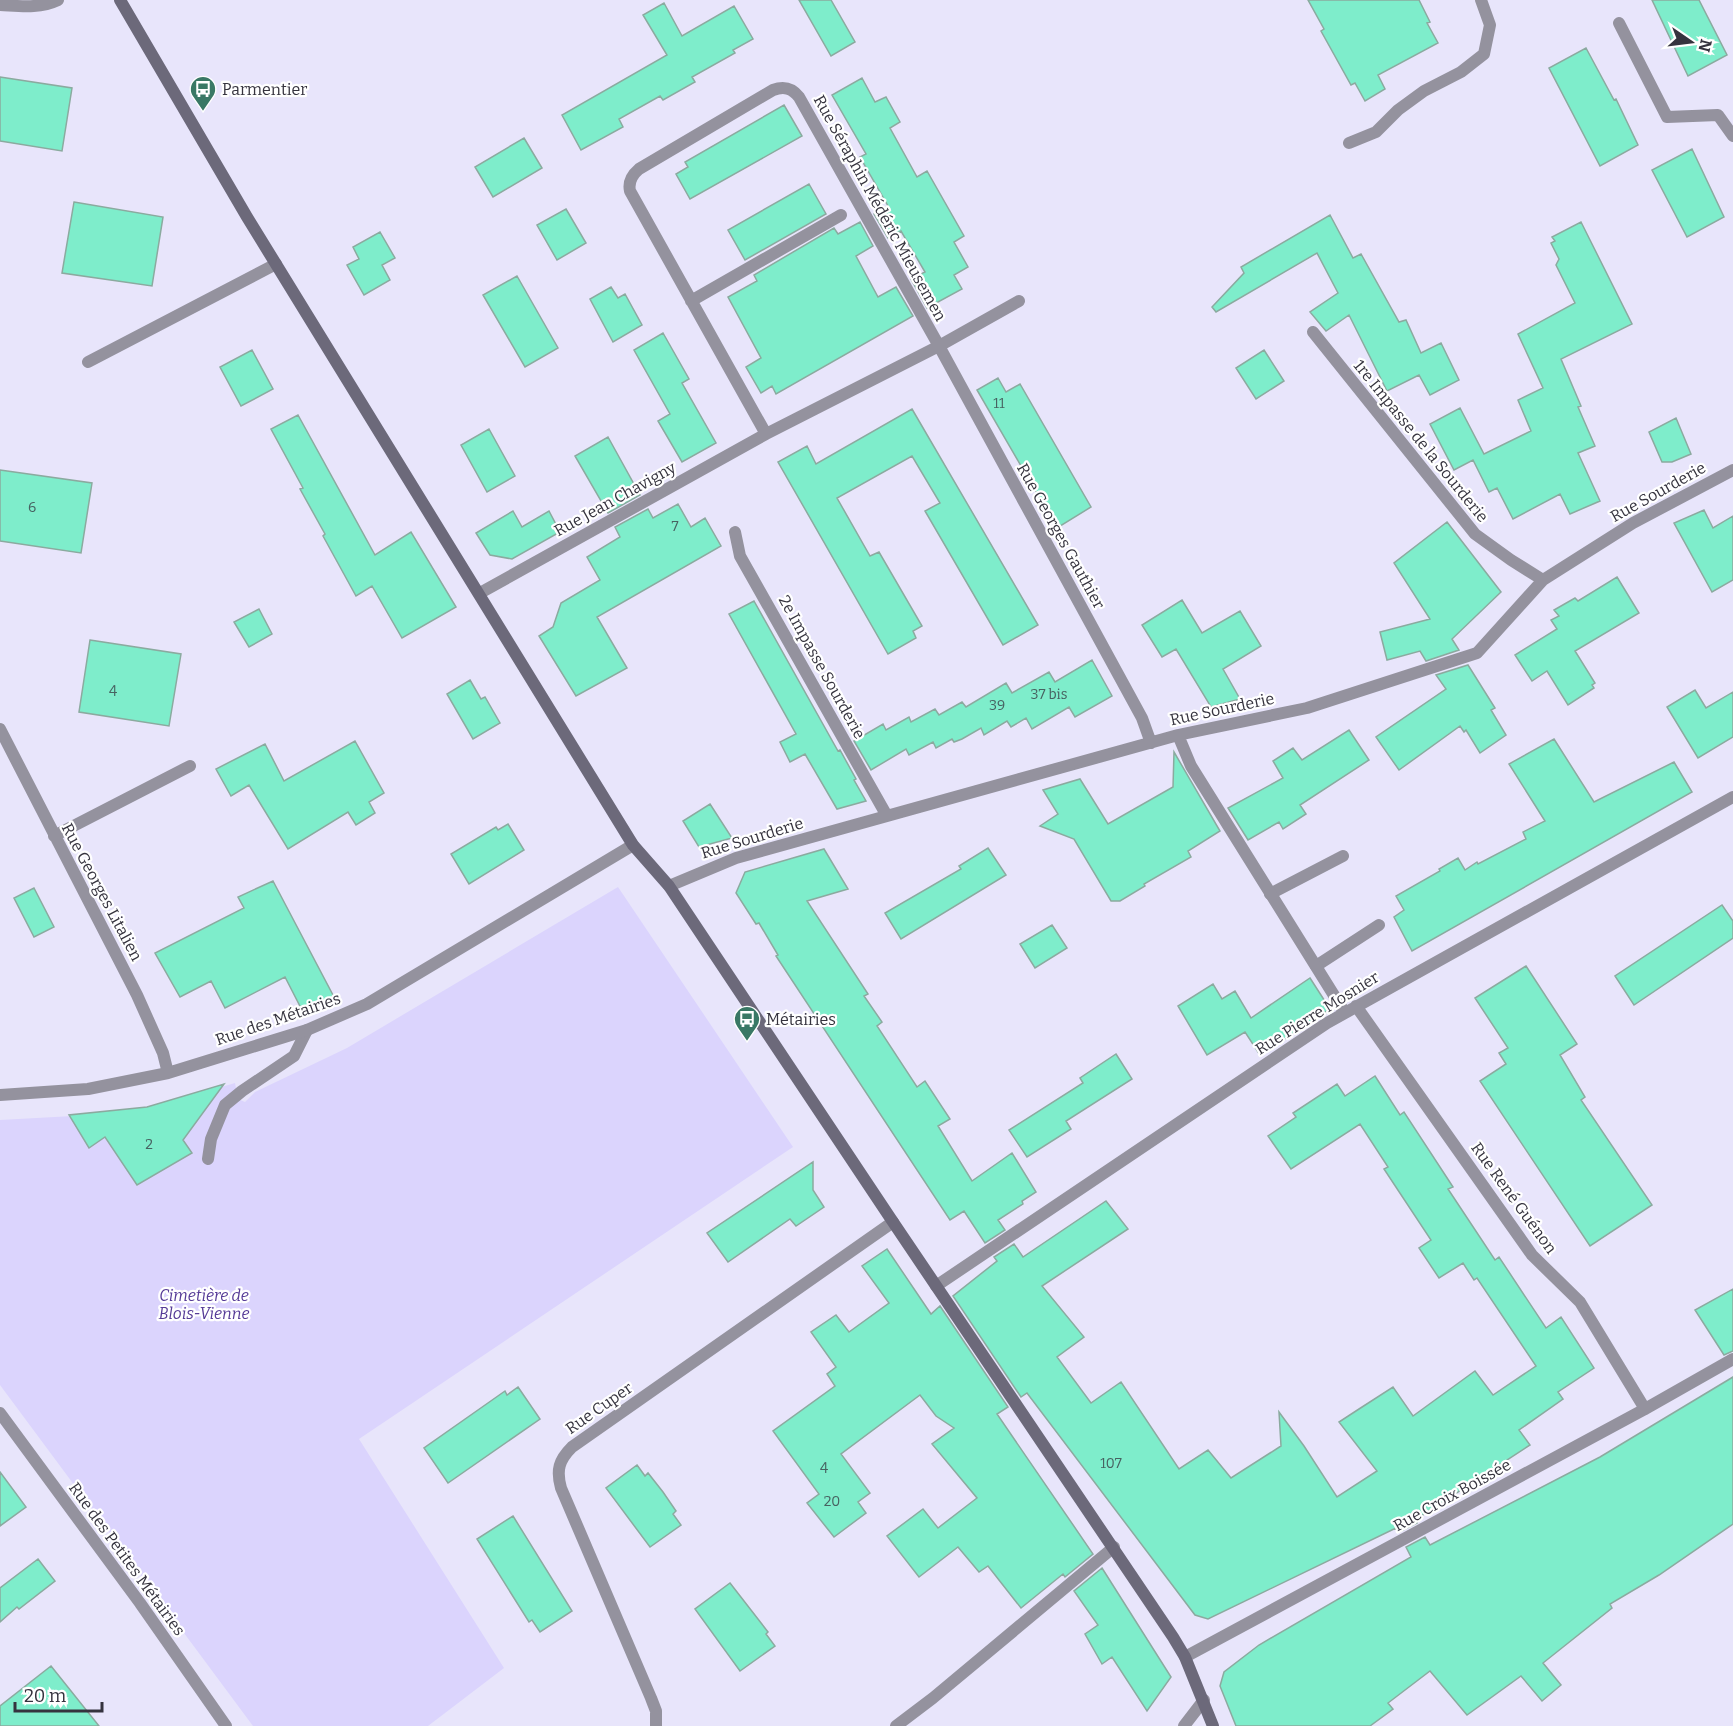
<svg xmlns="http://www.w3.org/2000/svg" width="1733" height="1726" viewBox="0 0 1733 1726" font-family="Bitter,serif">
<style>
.green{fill:#dbd4fd}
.building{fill:#7eedcb;stroke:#8baa9f;stroke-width:1.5}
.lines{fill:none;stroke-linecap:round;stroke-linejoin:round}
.lane{stroke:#94929e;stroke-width:12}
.street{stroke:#94929e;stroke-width:12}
.secondary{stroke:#6c697a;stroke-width:12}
.labels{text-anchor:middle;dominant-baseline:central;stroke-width:4.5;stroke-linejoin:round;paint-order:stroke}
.number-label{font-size:14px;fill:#476261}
.poi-label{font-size:16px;fill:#35333e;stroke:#fff;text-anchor:start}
.street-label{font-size:16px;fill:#35333e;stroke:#fff}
.park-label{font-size:16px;font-style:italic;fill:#563b97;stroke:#fff}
</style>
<rect width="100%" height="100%" fill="#e8e5fb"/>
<path class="green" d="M618,887L793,1147L359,1439L504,1668L428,1726H253L0,1385V1120L91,1115L164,1104L235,1083L238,1099L245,1102L255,1092L347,1048Z"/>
<path class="building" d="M799,0H831L855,42L831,56Z
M1308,0H1419L1430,22L1427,23L1438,43L1378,75L1385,89L1365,101L1355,83L1351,85L1321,31L1324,29Z
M1652,0H1699L1727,55L1688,76Z
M664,3L682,36L734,6L753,39L733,50L735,53L692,77L695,82L663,100L660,96L619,119L623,127L581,150L562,115L667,55L643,15Z
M1586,48L1614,100L1616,99L1638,145L1600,166L1549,68Z
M0,77L72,88L62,151L0,141Z
M862,78L875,102L886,97L900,122L890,128L917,177L927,171L964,236L954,242L968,267L954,275L962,289L927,308L911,279L925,272L901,231L888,238L874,214L888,206L860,157L866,154L832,95Z
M784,105L802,136L690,199L676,174L688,167L685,162Z
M524,138L542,168L493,197L475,167Z
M1692,149L1724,217L1687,237L1652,170Z
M809,184L826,214L745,260L728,230Z
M74,202L163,217L152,286L62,273Z
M566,209L586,243L557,260L537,225Z
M1330,215L1353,258L1361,254L1399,322L1406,320L1421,353L1441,343L1459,380L1430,395L1419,375L1387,391L1349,315L1326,331L1310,312L1338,293L1317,253L1216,312L1212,307L1244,273L1241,267Z
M860,222L873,246L856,256L878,297L896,287L913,316L776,394L772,386L761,393L746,367L761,358L728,297L757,281L754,275L834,228L838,234Z
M1581,222L1632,324L1561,359L1581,406L1578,407L1595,446L1578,453L1600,501L1570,514L1560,494L1513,519L1497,488L1489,492L1473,460L1454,470L1430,424L1460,408L1484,454L1531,431L1518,400L1543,388L1518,334L1575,303L1556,265L1559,259L1551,243L1555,241L1552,237Z
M380,232L395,258L382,265L390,280L364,295L347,265L359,259L353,247Z
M517,276L558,348L525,367L483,295Z
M611,287L618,298L625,294L642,325L613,342L590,299Z
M663,333L689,379L682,383L716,443L682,462L658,421L670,414L634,350Z
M252,350L273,389L241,406L220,367Z
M1264,350L1284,381L1256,399L1236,368Z
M998,378L1006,392L1020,384L1091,507L1057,528L977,390Z
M912,409L1038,625L1003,645L925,511L940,503L912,456L837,498L870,556L879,552L922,626L913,631L916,638L888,654L778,462L807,446L816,464Z
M298,415L375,555L411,532L456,607L402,638L372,586L356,596L323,536L325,534L300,489L303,488L271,429Z
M1676,418L1691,454L1672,462H1662L1649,432Z
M489,429L515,476L487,492L461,445Z
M608,437L640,495L608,513L575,456Z
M0,470L92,483L81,553L0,541Z
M678,504L691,527L705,518L721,546L597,617L627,668L576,696L539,636L553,627L561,603L600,580L587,557L620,537L615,527L648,509L653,518Z
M1704,510L1713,528L1733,516V580L1712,592L1674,523Z
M513,511L522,527L549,511L560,532L512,559L490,555L476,533Z
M1447,522L1501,592L1452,639L1459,650L1426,661L1420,651L1387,660L1380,632L1430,619L1394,563Z
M1617,577L1639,613L1575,651L1595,683L1592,685L1594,688L1568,705L1547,671L1532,681L1515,655L1557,629L1551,620L1559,616L1554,610L1575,598L1578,601Z
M1182,600L1202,633L1240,611L1261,646L1223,669L1240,699L1211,707L1176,649L1162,657L1142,625Z
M754,601L838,751L840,750L856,779L854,780L866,801L837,809L805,754L790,762L780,742L796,734L729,614Z
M259,609L272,634L249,647L234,622Z
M90,640L181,654L169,726L79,712Z
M1092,660L1112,696L1075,717L1069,707L1032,729L1026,718L1011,727L1007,721L984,735L981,728L962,739L954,742L952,739L936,748L933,742L909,755L906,749L871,770L854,741L883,724L886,730L909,717L911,722L935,709L939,715L962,702L966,707L1006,683L1012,693L1049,672L1055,682Z
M1468,665L1495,708L1491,710L1506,735L1480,753L1466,730L1464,732L1460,726L1399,770L1376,737L1446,689L1436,675Z
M470,680L481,699L485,697L500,723L473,739L447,694Z
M1695,690L1706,708L1733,692V737L1698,758L1667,707Z
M1349,730L1369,760L1300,805L1306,814L1283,829L1279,822L1248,840L1228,808L1283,778L1273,761L1293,748L1302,760Z
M1554,739L1594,802L1674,762L1692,792L1412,951L1394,917L1404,910L1396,896L1440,871L1439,869L1458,858L1465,870L1477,862L1478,864L1526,839L1523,832L1545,821L1509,764Z
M355,741L384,793L369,802L375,813L356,825L348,812L288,849L249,785L231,796L216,769L265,744L284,781Z
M1174,752L1220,831L1188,851L1191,857L1144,884L1145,886L1120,901H1111L1074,839L1040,826L1058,814L1043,790L1080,779L1108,824L1173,787Z
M710,804L732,838L699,847L683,821Z
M508,824L524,850L469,884L451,854L496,827L498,830Z
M988,848L1006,875L901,939L885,913L961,869L959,866Z
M824,849L848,889L807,901L868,994L864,996L882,1022L877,1026L917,1087L925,1081L950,1119L938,1126L972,1181L1012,1153L1036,1192L1022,1201L1023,1204L998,1220L1005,1230L985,1243L964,1211L950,1220L776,956L778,955L759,923L756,924L736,893L745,872Z
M273,881L334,997L304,1014L285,977L225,1008L211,981L180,997L155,953L244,908L238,897Z
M34,888L54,927L34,937L14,898Z
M1722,905L1733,921V938L1634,1005L1615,976Z
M1052,925L1067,948L1035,968L1020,944Z
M1526,966L1577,1044L1560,1055L1585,1097L1581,1100L1652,1205L1590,1246L1480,1081L1506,1064L1499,1053L1508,1048L1475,998Z
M1310,978L1330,1009L1260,1055L1245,1032L1207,1055L1178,1006L1213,984L1222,999L1235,991L1251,1018Z
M1116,1054L1132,1079L1066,1121L1071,1129L1027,1157L1009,1130L1083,1083L1080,1078Z
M1375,1076L1400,1115L1404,1112L1453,1187L1448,1189L1495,1260L1499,1257L1546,1328L1561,1317L1594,1368L1558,1392L1563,1399L1519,1430L1530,1445L1415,1520L1417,1523L1399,1532L1396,1528L1208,1619L1195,1615L1027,1393L1021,1397L953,1296L997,1261L994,1257L1014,1244L1023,1257L1106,1201L1128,1229L1042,1286L1084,1337L1057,1357L1091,1403L1121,1382L1179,1469L1208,1450L1231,1478L1281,1446L1279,1412L1304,1446L1337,1497L1377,1471L1339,1422L1359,1409L1393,1387L1413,1416L1475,1371L1493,1395L1536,1366L1477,1278L1474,1280L1463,1263L1439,1278L1419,1248L1431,1240L1384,1169L1388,1167L1360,1124L1291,1169L1268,1136L1296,1117L1293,1113L1337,1084L1345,1096Z
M224,1084L183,1140L192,1153L137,1185L105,1137L89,1148L69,1115L147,1107Z
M813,1162V1190L824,1207L796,1226L790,1219L728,1262L707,1233Z
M887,1249L931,1314L940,1306L1008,1407L997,1414L1093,1554L1065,1577L1063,1574L1021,1608L988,1566L979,1572L958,1547L919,1577L887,1536L923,1509L938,1528L977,1498L932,1444L954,1428L936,1416L920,1395L841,1454L870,1493L858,1502L866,1513L834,1537L807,1503L819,1494L773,1431L835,1386L827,1374L836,1367L811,1332L836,1315L849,1332L889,1303L862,1266Z
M1733,1289V1351L1724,1355L1695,1310Z
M1733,1377V1524L1659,1575L1610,1604L1612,1608L1543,1663L1561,1685L1542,1701L1521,1676L1467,1715L1430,1671L1388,1703L1393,1709L1370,1726H1236L1220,1686L1224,1672L1259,1645L1411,1557L1406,1547L1425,1537L1430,1545L1600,1457Z
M518,1387L540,1419L448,1483L424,1448L505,1391L507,1395Z
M637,1465L645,1476L648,1473L663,1492L676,1511L673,1514L681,1525L650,1547L606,1488Z
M0,1472L26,1507L0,1526Z
M513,1516L572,1611L540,1632L532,1620L529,1622L477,1539Z
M38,1559L55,1581L19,1609L17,1607L0,1622V1588Z
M1102,1568L1171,1677L1147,1711L1112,1657L1102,1664L1085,1634L1098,1625L1074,1591Z
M730,1583L768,1632L766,1634L775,1646L740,1671L695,1609Z
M51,1666L99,1726H0V1706Z"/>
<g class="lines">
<path class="lane" d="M1619,23L1667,117L1718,115L1733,136
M1270,894L1343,856
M1316,966L1379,925
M208,1159L211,1139L225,1105L242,1091L294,1056L307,1030
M896,1726L933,1698L1114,1547"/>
<path class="street" d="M0,5C20,6 39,9 58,0
M1349,143L1376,132L1398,110L1424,91L1461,72L1484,54L1490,25L1481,0
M691,301L841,215
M1313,332L1475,534L1511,560L1543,580
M88,362L276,264
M766,434L630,191C628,182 632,175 639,169L773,90C784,86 792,88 799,97L939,346L1142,718L1151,743
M735,532L740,556L887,816
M480,593L766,434L939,346L1019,301
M0,729L137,995L163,1053L168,1073
M1178,735L1191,766L1345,1013
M54,836L190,766
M669,886L736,858L1178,735L1307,708L1477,653L1543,580L1633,523L1733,470
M1356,1006L1532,1255L1580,1302L1645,1409
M0,1095L88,1089L168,1073L307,1030L367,1004L633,845
M936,1286L1327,1023L1733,797
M0,1413L140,1603L226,1726
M1185,1657L1645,1409L1733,1359
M656,1726V1711L651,1698L561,1488C556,1470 559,1460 572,1447L893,1222
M1184,1726L1204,1700"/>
<path class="secondary" d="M120,0L247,217L633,845L669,886L893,1222L1173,1637L1185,1657L1213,1726"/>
</g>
<defs>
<g id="bus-pin" transform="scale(1.35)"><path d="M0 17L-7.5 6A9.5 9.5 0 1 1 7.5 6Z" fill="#397865" stroke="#fff"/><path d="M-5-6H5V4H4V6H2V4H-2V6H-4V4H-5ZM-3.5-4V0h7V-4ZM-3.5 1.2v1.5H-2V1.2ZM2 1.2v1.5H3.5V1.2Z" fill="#fff"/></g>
</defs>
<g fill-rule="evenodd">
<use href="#bus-pin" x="203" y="89"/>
<use href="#bus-pin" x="747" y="1019"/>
</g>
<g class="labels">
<g class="number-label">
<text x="999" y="403">11</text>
<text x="32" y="507">6</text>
<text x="675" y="526">7</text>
<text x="113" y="691">4</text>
<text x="1049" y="694">37 bis</text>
<text x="997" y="705">39</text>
<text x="149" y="1144">2</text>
<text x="1111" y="1463">107</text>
<text x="824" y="1468">4</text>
<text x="832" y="1501">20</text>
</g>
<g class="poi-label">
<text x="222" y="89">Parmentier</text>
<text x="766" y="1019">Métairies</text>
</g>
<g class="street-label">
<text transform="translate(880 208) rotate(61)">Rue Séraphin Médéric Mieusemen</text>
<text transform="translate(1421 441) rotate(51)">1re Impasse de la Sourderie</text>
<text transform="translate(1658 492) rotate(-29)">Rue Sourderie</text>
<text transform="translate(615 499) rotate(-29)">Rue Jean Chavigny</text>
<text transform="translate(1061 536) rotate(61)">Rue Georges Gauthier</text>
<text transform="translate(822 667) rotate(61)">2e Impasse Sourderie</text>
<text transform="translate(1222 709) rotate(-12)">Rue Sourderie</text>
<text transform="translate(752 838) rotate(-17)">Rue Sourderie</text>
<text transform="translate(102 892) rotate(62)">Rue Georges Litalien</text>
<text transform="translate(1317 1013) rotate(-32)">Rue Pierre Mosnier</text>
<text transform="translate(278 1019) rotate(-19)">Rue des Métairies</text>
<text transform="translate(1514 1198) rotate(54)">Rue René Guénon</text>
<text transform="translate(599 1408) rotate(-35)">Rue Cuper</text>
<text transform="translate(1452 1495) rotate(-29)">Rue Croix Boissée</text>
<text transform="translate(127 1559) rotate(54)">Rue des Petites Métairies</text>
</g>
<g class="park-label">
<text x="204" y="1295">Cimetière de<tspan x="204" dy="18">Blois-Vienne</tspan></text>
</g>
</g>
<g transform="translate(1691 42) rotate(104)" stroke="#ffffff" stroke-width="4.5" paint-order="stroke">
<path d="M0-4.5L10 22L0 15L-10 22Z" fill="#35333e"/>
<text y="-9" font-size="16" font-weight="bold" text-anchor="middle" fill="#35333e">N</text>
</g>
<path d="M15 1702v9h87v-9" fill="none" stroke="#35333e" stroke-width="3"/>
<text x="24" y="1702" font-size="18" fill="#35333e" stroke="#ffffff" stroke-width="4.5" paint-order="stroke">20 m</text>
</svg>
